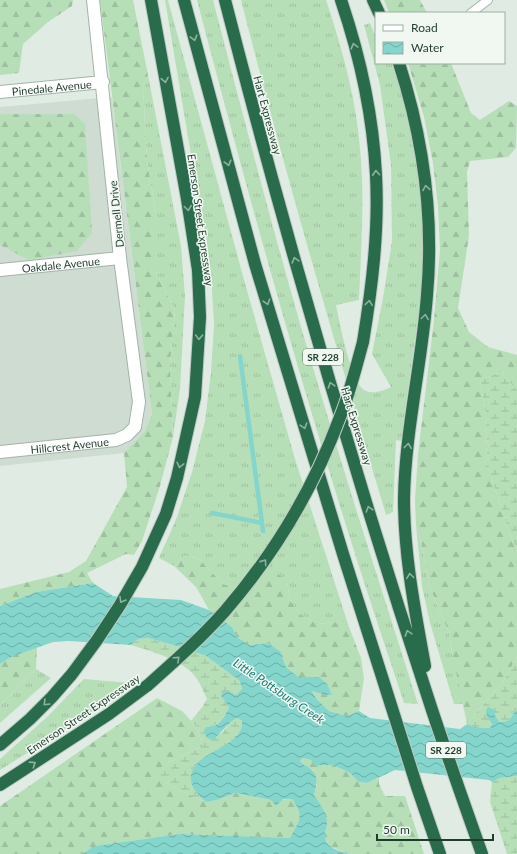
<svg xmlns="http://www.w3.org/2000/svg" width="517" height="854" viewBox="0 0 517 854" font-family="Lato,sans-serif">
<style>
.built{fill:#cedcd2}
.grass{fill:url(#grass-tufts)}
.forest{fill:url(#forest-firs)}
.wetland{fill:url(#wetland-marsh)}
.water{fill:url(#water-waves)}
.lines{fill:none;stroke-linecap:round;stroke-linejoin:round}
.stream{stroke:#84d5cc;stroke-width:4.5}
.service-casing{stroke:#a2b4a9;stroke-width:10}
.minor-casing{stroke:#a2b4a9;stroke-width:14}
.motorway-casing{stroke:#c0c9c4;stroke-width:14}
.service{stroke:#fff;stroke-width:8}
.minor{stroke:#fff;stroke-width:12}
.motorway{stroke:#296c4c;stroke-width:12}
.motorway-bridge-casing{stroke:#c0c9c4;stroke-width:14;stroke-linecap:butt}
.motorway-bridge{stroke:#296c4c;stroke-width:12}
.oneway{stroke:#8db29f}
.labels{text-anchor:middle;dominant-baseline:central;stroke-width:3;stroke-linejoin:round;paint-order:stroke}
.shield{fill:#f1f8f2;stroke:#5e7568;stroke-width:1}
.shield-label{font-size:10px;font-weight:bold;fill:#1f3d2d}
.street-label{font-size:11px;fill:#1f3d2d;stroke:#f1f8f2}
.water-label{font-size:12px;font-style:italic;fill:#167d73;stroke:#f1f8f2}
</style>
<defs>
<pattern id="grass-tufts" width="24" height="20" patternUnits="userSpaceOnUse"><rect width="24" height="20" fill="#b7dfb7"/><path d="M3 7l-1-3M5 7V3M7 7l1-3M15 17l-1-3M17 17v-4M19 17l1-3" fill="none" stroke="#9dc09e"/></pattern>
<pattern id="forest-firs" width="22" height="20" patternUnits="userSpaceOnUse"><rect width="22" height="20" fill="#b7dfb7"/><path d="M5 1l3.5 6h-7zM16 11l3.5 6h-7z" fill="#9dc09e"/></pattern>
<pattern id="wetland-marsh" width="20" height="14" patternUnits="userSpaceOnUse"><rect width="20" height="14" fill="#b7dfb7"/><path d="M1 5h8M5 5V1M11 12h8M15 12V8" fill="none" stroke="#9dc09e"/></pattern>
<pattern id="water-waves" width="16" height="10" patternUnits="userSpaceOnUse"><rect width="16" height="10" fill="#84d5cc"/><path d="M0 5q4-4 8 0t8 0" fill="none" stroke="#6baea6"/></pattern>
</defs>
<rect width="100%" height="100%" fill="#e0ece3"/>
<path class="built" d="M112,97L152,414L145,431L124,453L0,466V107Z"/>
<path class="grass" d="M165,0H168L246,287L295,459L349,627L339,622L317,624L301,615L290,600L287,582L246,592L223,584L198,558L184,556L174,566L159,558L177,517L192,472L205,421L211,372L214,325L211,273L206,235L191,155Z
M197,0H213C247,131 281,262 320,391C351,496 385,600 418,704L404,703C386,648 367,593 350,538C294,361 244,180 197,0Z
M241,0H326L328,6C343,52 356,99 360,148C365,198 361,249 359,300L336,305C340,323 350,380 364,390C372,395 383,391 391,387L372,354L383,298L392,241L391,165L380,85L364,25L370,23L376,38V63H392C414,131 427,203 423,275C422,294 419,313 416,332C411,368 406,405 401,441L396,440L393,512L386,515C335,344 285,173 241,0Z
M148,75L181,246L185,296L180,389L173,437L170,363L175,310L156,272V213L147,161L143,86Z
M416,526L421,541L429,585L449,633L452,652L464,704H454L430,623L422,586Z
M36,669L51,678L0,723V705Z
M84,679L131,683L88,715L0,770V759L47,717Z"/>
<path class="forest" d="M0,0H73L72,6L48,22L23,44L19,73L0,75Z
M100,0H133L148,75L143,86L147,161L156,213V272L175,310L170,363L173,437L160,486L142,541L134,555L126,554L87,573L93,583L36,592L0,606V589L69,572L86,561L127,487L124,453L145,431L152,414Z
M384,0H420L427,13H389Z
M408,63H451L471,113L480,120L509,101L517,106L516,148L508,157L470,161L467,172L469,236L458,308L469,332L488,347L517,355V390L501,372L480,380L486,414L487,464L509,532L517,549V657L503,682L467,724L452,652L449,633L429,585L421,541L416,526L415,499L418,454L434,320L440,250L438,206L433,163L424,117Z
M0,114H74L85,124L92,233L77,251L29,260L0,245Z
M184,556L198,558L223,584L246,592L266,579L278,574L287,582L290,600L301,615L317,624L339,622L349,627L361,658L364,678L359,711L347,716L329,711L316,698L312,690L317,692L308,678L298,677L286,667L280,651L268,643L249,645L237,637L232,627L209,610L196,587L174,566Z
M37,647L36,669L0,705V664L11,657Z
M157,698L182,711L198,728L202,746L168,763L154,775L177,789L206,802L217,800L235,793L271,800L292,799C305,817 299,820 290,838L180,834L94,846L82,854H0V806Z
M303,758L311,760L319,765H333L350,773L359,782L367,783L379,778V784L385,796H405L424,854H349L329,846L324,836L327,825L314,795L317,785L313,770L304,766L300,761Z"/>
<path class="wetland" d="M501,372L517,390V549L509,532L487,464L486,414L480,380Z
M148,638L184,648L206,656L239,680L242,690L236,695L229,691L221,696L229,707C225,716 220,723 211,727L221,734L231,722L237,718L242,721C244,749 189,751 192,779C192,782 192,786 193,788C196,793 202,798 206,802L177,789L153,775L168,763L202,746L198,728L191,721L203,706L207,699C204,693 201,685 197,679C186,661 151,651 131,645L138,639Z
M517,657V710L515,711C511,719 509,722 499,722L495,715L487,717L494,725L490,728L475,727L467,724L503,682Z
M517,776V854H507L490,802L492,782L500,778Z"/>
<path class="water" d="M93,583L113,596L181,600L209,610L232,627L237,637L249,645L268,643L280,651L286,667L298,677H319L327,684L332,695H326L312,691L316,698L329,711L347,716L359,711L370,718L460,729L467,724L475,727L489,728L493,725L487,717L486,711L488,707L495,710V715L499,722C509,722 511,719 515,711L517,710V776L500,778L492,782L489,780L395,770L367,783L359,782L350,773L333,765H319L316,767L311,760L303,758L300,761C305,767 310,767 313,771C319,778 316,788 314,795C320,804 327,813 327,824C327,828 324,832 325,836C326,849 339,850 349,854H82L94,846L180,834L290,838C299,820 305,817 292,799H283L276,806L271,800L235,793L217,800L206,802C202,798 196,793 193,788C192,786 192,782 191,779C189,751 244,749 242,721L237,718C228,723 221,733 213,740L207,738L204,732L206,727C218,728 225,717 229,707L221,696L223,691H229L236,695L242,689L239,680L206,656L184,648L148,638L138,639L131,645L69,641L53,642L11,657L0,664V606L36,592Z"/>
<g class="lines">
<path class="stream" d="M240,356L263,531
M212,513L262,523"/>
<g class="service-casing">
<path id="service" d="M471,13L488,0"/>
</g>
<g class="minor-casing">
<g id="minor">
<path id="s1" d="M0,92L103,82"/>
<path id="s2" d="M0,270L120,258"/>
<path id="s3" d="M0,452L116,440L127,435L135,427L139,402L120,258L93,0"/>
</g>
</g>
<g class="motorway-casing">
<path id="motorway" d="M184,0L255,264L343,554L417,787L440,854
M225,0C286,239 355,476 432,710C448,758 465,806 482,854
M341,0C360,56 373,116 376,175C379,231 372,287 363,342
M373,0L379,13
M399,63C423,138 434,217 427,295C422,363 405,431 404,499C404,555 415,611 425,666
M0,745L30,719L52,697L72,674L97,640L120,605L142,567L166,514L177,478L195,397L200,317L198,270L187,199L151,0
M0,785L109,714L148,685"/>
</g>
<use href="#service" class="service"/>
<use href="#minor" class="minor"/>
<use href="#motorway" class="motorway"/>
<g class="motorway-bridge-casing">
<path id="motorway-bridge" d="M148,685C175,661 201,638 225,611C276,552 313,490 340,417C350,393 356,367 363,342"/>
</g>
<use href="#motorway-bridge" class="motorway-bridge"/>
</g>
<defs><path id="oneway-chevron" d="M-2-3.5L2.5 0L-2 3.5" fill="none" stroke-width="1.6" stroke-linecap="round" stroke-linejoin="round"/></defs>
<g class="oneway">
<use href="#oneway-chevron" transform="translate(194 38) rotate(75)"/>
<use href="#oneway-chevron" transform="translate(354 46) rotate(-105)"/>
<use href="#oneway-chevron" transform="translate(165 80) rotate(80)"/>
<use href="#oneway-chevron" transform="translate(228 163) rotate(75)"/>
<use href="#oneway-chevron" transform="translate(376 173) rotate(-94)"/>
<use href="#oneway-chevron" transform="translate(426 188) rotate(-99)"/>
<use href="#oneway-chevron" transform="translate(188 208) rotate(82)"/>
<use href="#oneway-chevron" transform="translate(295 260) rotate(-106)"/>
<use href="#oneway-chevron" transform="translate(267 302) rotate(73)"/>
<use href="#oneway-chevron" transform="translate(369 303) rotate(-83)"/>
<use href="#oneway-chevron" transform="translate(425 317) rotate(-82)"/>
<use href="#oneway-chevron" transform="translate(199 337) rotate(92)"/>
<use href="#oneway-chevron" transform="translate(331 385) rotate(-107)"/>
<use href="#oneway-chevron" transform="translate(304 426) rotate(73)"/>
<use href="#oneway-chevron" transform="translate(408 446) rotate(-83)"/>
<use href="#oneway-chevron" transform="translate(180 465) rotate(104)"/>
<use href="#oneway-chevron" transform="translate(369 509) rotate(-107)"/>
<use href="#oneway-chevron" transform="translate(264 562) rotate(-55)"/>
<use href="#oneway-chevron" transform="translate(410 576) rotate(-98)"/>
<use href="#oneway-chevron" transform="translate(122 600) rotate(120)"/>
<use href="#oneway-chevron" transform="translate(408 633) rotate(-108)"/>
<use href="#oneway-chevron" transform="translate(177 659) rotate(-42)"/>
<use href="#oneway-chevron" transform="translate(46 703) rotate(135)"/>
<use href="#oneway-chevron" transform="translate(33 764) rotate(-33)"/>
</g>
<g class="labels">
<g class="shield">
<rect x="303" y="349" width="40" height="16" rx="3"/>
<rect x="426" y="742" width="40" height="16" rx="3"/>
</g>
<g class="shield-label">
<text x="323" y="357">SR 228</text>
<text x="446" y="750">SR 228</text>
</g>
<g class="street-label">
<text stroke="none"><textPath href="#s1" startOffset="52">Pinedale Avenue</textPath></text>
<text transform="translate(268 115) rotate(75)">Hart Expressway</text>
<text transform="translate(116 214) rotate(-96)">Dermell Drive</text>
<text transform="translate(201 220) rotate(82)">Emerson Street Expressway</text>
<text stroke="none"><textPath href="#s2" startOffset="61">Oakdale Avenue</textPath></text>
<text transform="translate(357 426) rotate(73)">Hart Expressway</text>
<text stroke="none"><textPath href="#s3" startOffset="70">Hillcrest Avenue</textPath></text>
<text transform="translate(83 714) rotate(-34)">Emerson Street Expressway</text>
</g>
<g class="water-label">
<text transform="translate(279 691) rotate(34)">Little Pottsburg Creek</text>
</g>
</g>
<rect x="375" y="12" width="130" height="52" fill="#f1f8f2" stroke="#9dada3"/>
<rect x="383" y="25" width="20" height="6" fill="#ffffff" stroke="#9dada3"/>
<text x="411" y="32" font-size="12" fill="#1f3d2d">Road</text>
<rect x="383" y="42" width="20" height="12" fill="url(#water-waves)" stroke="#9dada3"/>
<text x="411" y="52" font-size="12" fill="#1f3d2d">Water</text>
<path d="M377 834v6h116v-6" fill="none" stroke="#1f3d2d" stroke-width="2"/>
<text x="383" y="834" font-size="12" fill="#1f3d2d" stroke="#f1f8f2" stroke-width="3" paint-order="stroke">50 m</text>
</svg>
